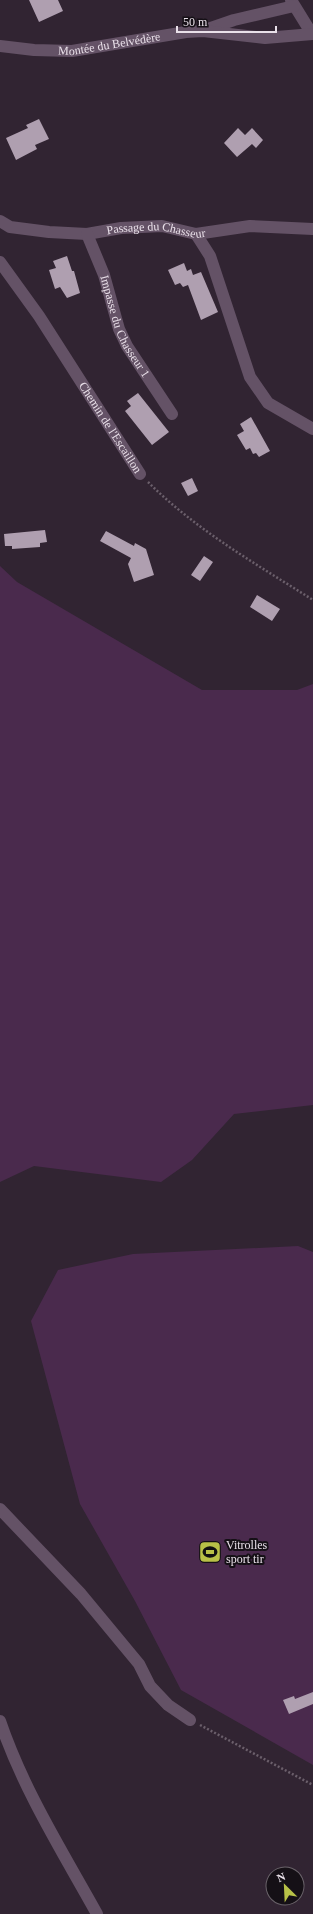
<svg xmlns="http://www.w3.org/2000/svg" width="313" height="1914" viewBox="0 0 313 1914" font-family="Georgia,serif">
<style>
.green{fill:#4a2a4d}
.building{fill:#af9fb0}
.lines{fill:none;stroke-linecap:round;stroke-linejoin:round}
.path{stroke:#6b5f6b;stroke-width:2.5;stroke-dasharray:2 2;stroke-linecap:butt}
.street{stroke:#645266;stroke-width:12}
.labels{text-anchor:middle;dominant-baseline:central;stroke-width:4;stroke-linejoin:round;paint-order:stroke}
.street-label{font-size:12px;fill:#e9e0e9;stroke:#151016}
.poi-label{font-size:12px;fill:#e9e0e9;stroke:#151016;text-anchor:start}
</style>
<rect width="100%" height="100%" fill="#312432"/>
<path class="green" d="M0,566L17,582L202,690H297L313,684V1105L234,1114L192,1160L161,1182L34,1166L0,1182Z
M298,1246L313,1252V1765L181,1690L135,1601L80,1504L31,1321L58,1270L133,1254Z"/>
<path class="building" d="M29,0H58L63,11L39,22Z
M39,119L49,139L35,145L37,149L16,160L6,138L28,128L26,125Z
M238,128L245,135L252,128L263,140L256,148L252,144L237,157L224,143Z
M67,256L72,271H74L80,293L67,298L60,287L55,289L49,270L56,268L53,261Z
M184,263L187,271L191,269L193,275L201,272L218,312L201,320L188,285L183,287L180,283L175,285L168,270Z
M138,393L169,432L152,445L125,411L131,406L127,401Z
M251,417L270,451L259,457L256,453L253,454L250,448L246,450L237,435L244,431L240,424Z
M192,478L198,491L188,496L181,483Z
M45,530L47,542L40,543V547L12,549V546H5L4,534Z
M106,531L134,546L135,543L146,549L154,575L134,582L128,564L131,558L100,541Z
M204,556L213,562L200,581L191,575Z
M257,595L280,609L272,621L250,607Z
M313,1692V1704L289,1714L283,1700L294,1696L295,1699Z"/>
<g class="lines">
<path class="path" d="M148,482C196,530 256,564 313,600
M200,1725L313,1785"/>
<g class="street">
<path d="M291,0L312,34"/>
<path d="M205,30L234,20L294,6"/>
<path id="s1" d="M0,46L34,50L72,51L186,32L203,31L265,38L313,34"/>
<path id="s2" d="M0,221L10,227L49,232L87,234L121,228L162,226L196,234L250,226L313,229"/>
<path id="s3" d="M87,234L104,275L119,329L127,346L172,414"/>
<path d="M196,234L210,256L250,377L268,403L313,429"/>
<path id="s4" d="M0,262L39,316L140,474"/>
<path d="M0,1509L81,1594L139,1664L150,1686L168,1705L190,1720"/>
<path d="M0,1721C23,1789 62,1851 97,1914"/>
</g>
</g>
<defs>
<g id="stadium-square" transform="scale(1.15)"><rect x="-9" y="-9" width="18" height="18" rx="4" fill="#b8c147" stroke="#151016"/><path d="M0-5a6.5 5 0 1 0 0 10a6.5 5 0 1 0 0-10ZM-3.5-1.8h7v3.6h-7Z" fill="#111"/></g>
</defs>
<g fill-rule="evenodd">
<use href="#stadium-square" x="210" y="1552"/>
</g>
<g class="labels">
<g class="street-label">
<text stroke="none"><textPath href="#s1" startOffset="110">Montée du Belvédère</textPath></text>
<text stroke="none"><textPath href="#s2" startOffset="159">Passage du Chasseur</textPath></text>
<text stroke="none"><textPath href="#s3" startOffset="100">Impasse du Chasseur 1</textPath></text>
<text stroke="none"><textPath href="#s4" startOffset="199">Chemin de l'Escaillon</textPath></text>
</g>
<g class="poi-label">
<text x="226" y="1545">Vitrolles<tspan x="226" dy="14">sport tir</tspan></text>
</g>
</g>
<g transform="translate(285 1886) rotate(336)"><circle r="19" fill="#151016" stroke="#6a636a"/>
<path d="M0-3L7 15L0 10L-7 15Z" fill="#b8c147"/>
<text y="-6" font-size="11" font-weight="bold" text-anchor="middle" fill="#e9e0e9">N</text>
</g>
<path d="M177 26v6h99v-6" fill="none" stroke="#e9e0e9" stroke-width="2"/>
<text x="183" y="26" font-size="12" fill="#e9e0e9" stroke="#151016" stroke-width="3" paint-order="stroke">50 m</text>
</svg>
